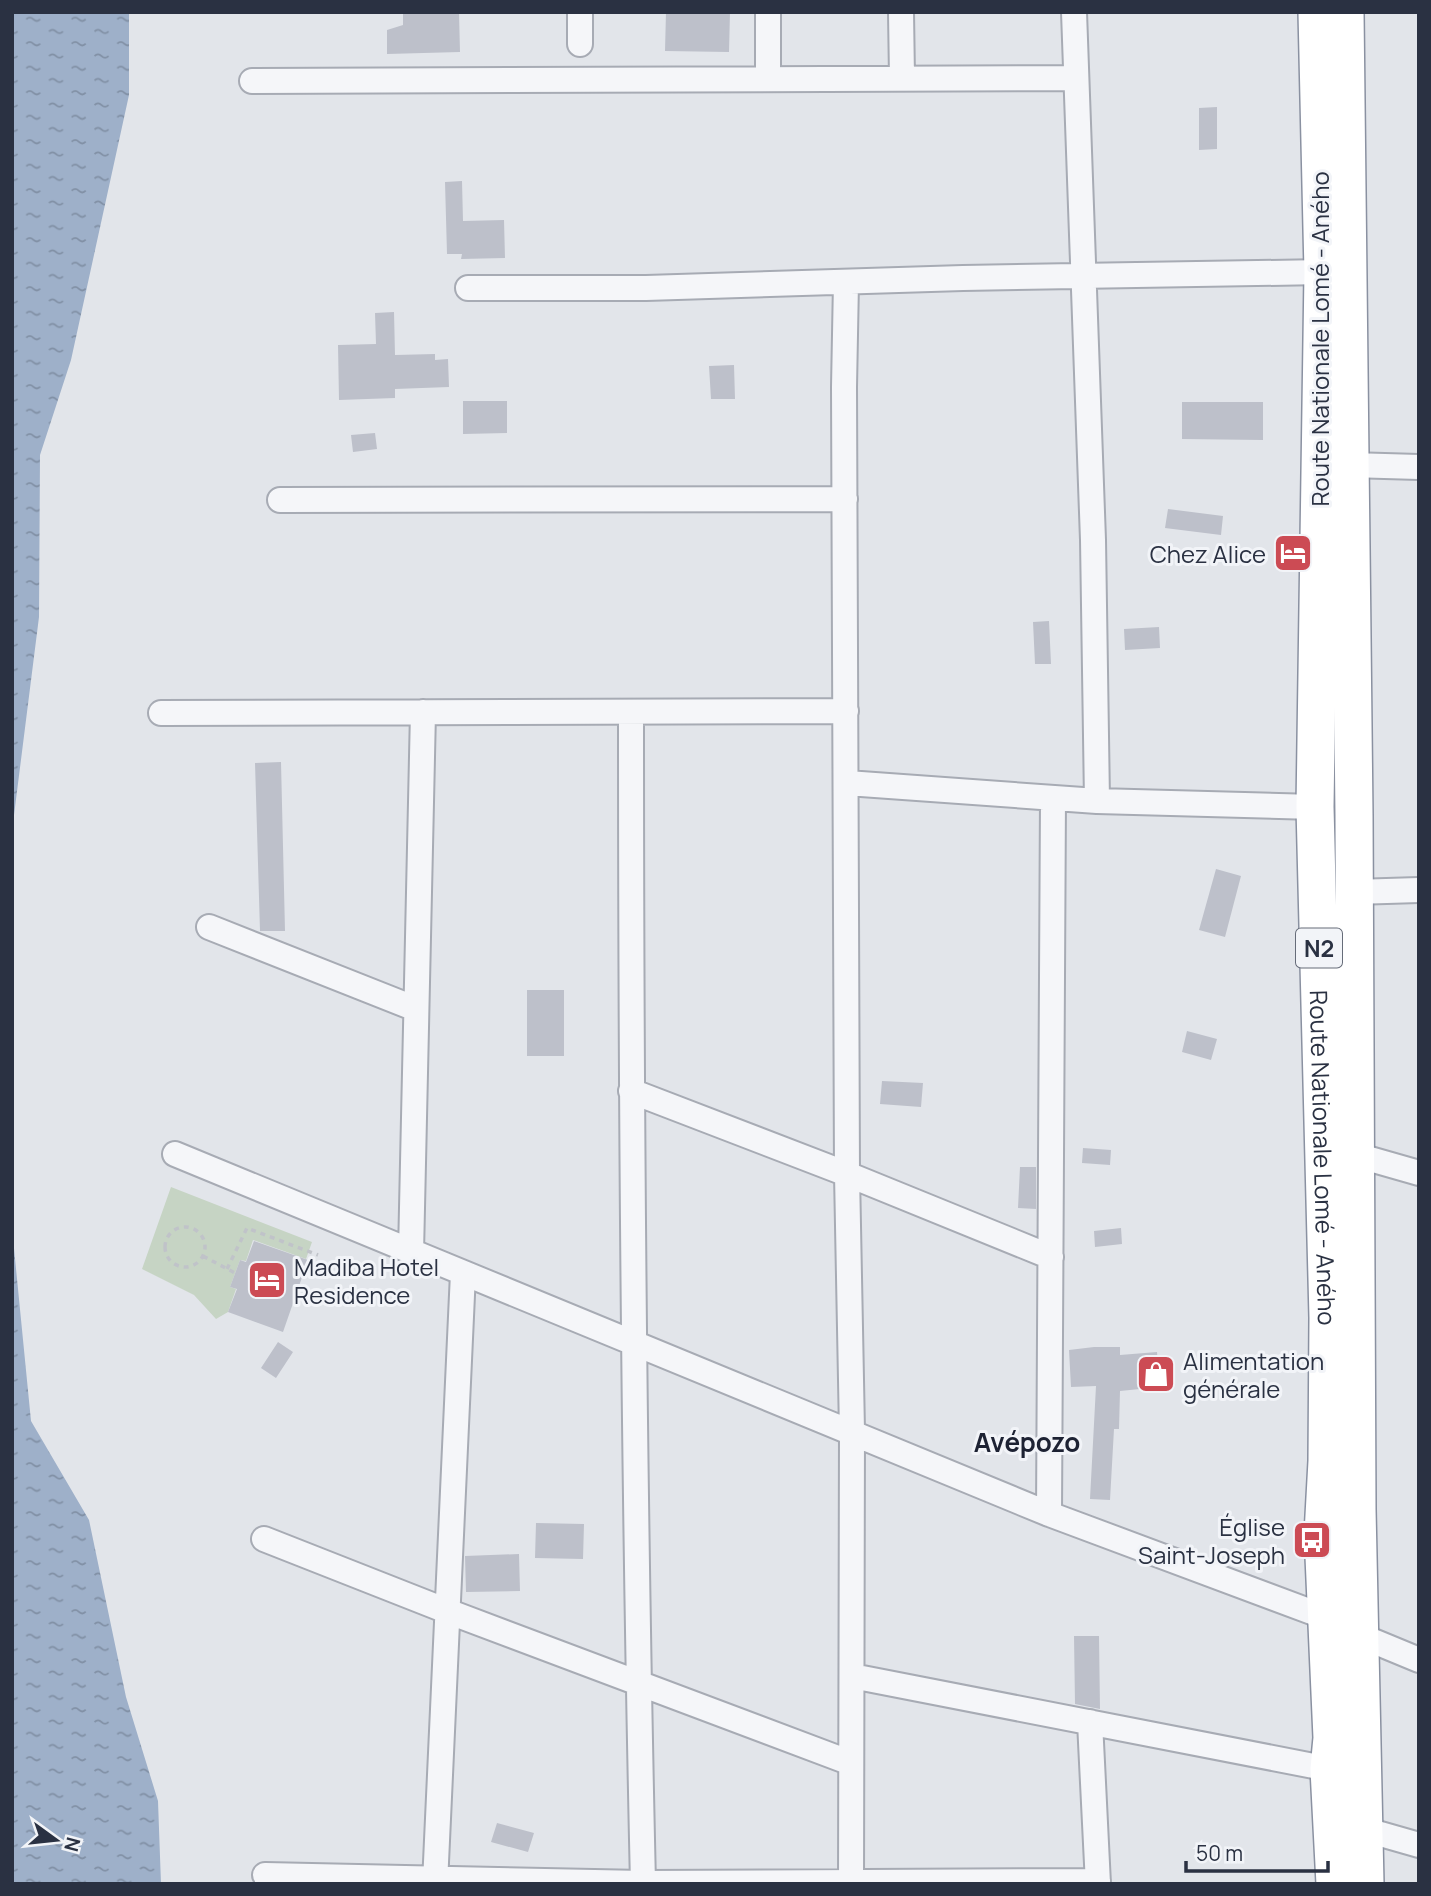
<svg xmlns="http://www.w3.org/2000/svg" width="1431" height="1896" viewBox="0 0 1431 1896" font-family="Manrope,sans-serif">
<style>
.grass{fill:#c6d4c4}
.water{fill:url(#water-ripples)}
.building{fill:#bdc0ca}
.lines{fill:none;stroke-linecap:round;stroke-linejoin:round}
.minor-casing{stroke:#a7abb4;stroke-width:28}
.highway-casing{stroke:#8a91a1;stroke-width:40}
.path{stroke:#c0c3c9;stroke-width:3.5;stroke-dasharray:5 5;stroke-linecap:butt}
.minor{stroke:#f5f6f9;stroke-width:24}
.highway{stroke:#fff;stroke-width:37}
.labels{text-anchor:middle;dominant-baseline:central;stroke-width:6;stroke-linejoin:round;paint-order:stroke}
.shield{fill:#f2f4f8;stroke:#666c79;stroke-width:2}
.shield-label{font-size:23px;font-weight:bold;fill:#2a3142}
.street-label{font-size:24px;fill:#2a3142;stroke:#f2f4f8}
.poi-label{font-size:24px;fill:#2a3142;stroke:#f2f4f8;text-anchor:end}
.neighbourhood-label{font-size:26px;font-weight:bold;fill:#1d2233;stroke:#f2f4f8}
</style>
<defs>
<pattern id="water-ripples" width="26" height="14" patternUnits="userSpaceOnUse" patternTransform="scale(1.75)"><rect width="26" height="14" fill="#9eb0c9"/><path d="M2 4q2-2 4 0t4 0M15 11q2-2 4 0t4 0" fill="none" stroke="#8190a5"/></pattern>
</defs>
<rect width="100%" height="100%" fill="#e2e5ea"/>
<path class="grass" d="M171,1187L312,1242L306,1259L253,1240L246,1261L240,1260L230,1287L236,1289L228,1312L216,1319L194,1295L142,1269Z"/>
<path class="water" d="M12,12H129V95L71,360L40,455L39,617L12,831Z
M12,1228L31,1421L89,1520L126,1697L158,1801L161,1884H12Z"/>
<path class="building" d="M403,12H459L460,52L387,54V30L403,25Z
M666,12H730L729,52L665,51Z
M1217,107V149L1199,150V108Z
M462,181L463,221L504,220L505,258L461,259L462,254H447L445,182Z
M394,312L395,355L435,354V360L448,359L449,387L395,389V398L339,400L338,345L376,344L375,313Z
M734,365L735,399H711L709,366Z
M463,401H507V433L463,434Z
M1182,402H1263V440L1182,439Z
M375,433L377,449L353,452L351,435Z
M1168,509L1223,516L1221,535L1165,528Z
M1049,621L1051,664H1035L1033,622Z
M1159,627L1160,648L1125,650L1124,629Z
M281,762L285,931H260L255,763Z
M1216,869L1241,876L1225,937L1199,930Z
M527,990H564V1056H527Z
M1187,1031L1217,1039L1211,1060L1182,1052Z
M882,1081L923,1083L921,1107L880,1104Z
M1083,1148L1111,1150L1110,1165L1082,1163Z
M1020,1167H1036V1209L1018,1208Z
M1121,1228L1122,1244L1095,1247L1094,1231Z
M254,1241L308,1260L283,1332L228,1312L237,1289L230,1287L240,1260L246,1262Z
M278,1342L293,1352L276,1378L261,1368Z
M1094,1347H1120V1355L1157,1352L1160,1387L1120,1391L1119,1429H1114L1110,1500L1090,1499L1096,1386L1071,1387L1069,1350Z
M536,1523L584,1524L583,1559L535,1558Z
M519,1554L520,1591L466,1592L465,1556Z
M1074,1636H1099L1100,1709L1075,1704Z
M497,1823L534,1833L528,1852L491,1842Z"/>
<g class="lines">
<g class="minor-casing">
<path id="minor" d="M580,12V44
M768,12V78
M901,12L902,78
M1074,12L1093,540L1097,801
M252,81L1075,78
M846,282L844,387L847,1174L852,1431L851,1884
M468,288H646L963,278L1323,272
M1350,465L1419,467
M280,500L845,499
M631,712C631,1102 634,1493 643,1884
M161,713L846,711
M847,783L1097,801L1315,807
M1354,892L1419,890
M209,927L416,1009
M631,1091L847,1174L1051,1257
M175,1154L1049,1514L1325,1617L1361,1636L1419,1660
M1356,1155L1419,1173
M411,1253L423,712
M1049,1514L1053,798
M264,1539L447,1611L851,1763
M852,1676L1329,1769
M1090,1722L1098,1884
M1363,1829L1419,1845
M265,1875L643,1883L1098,1881
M435,1884L463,1273"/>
</g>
<g class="highway-casing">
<g id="highway">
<path id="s1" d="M1317,12L1323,272L1315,807L1328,1318L1327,1461L1323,1534L1332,1738L1329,1769L1335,1884"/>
<path d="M1345,12L1354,815L1357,1509L1365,1884"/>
</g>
</g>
<path class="path" d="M165 1247a20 20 0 1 1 40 0a20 20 0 1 1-40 0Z
M203,1256L235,1273
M227,1269L247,1228L318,1255"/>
<use href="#minor" class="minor"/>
<use href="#highway" class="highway"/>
</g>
<defs>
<g id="hotel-square" transform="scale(2.0125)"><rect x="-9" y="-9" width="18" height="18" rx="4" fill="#cc4b54" stroke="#f2f4f8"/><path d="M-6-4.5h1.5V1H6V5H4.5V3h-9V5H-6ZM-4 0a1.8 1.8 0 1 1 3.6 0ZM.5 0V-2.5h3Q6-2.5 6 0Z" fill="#fff"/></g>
<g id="shop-square" transform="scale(2.0125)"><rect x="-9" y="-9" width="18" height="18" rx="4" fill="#cc4b54" stroke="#f2f4f8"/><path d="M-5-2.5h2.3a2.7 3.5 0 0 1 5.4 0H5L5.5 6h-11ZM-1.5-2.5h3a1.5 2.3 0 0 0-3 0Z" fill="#fff"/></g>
<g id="bus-square" transform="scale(2.0125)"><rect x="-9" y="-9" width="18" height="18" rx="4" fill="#cc4b54" stroke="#f2f4f8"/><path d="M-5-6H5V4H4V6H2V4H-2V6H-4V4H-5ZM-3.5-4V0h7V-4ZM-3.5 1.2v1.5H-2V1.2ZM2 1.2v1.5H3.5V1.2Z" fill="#fff"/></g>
</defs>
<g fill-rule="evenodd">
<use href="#hotel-square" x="1293" y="553"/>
<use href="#hotel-square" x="267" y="1280"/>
<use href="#shop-square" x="1156" y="1374"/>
<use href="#bus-square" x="1312" y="1540"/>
</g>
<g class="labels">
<rect class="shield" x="1296" y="928.5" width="46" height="39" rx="5"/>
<g class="shield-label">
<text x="1319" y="948">N2</text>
</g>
<g class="street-label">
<text transform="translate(1319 339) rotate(-90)">Route Nationale Lomé - Aného</text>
<text stroke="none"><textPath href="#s1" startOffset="1146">Route Nationale Lomé - Aného</textPath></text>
</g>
<g class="poi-label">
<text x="1266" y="553">Chez Alice</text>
<text x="294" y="1266" text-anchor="start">Madiba Hotel<tspan x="294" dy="28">Residence</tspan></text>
<text x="1183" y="1360" text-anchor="start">Alimentation<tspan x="1183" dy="28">générale</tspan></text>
<text x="1285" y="1526">Église<tspan x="1285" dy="28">Saint-Joseph</tspan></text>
</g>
<g class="neighbourhood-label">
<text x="1027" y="1442">Avépozo</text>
</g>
</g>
<rect width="1431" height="1896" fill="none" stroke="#2a3142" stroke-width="28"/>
<g transform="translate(56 1840) rotate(105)" stroke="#f2f4f8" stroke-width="5" paint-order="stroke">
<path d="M0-5L12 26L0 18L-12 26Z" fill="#2a3142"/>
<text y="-10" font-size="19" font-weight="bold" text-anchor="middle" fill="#2a3142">N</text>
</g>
<path d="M1186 1861v10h142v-10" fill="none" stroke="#2a3142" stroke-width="3.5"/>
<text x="1196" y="1861" font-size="21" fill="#2a3142" stroke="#f2f4f8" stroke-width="5" paint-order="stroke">50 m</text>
</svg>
